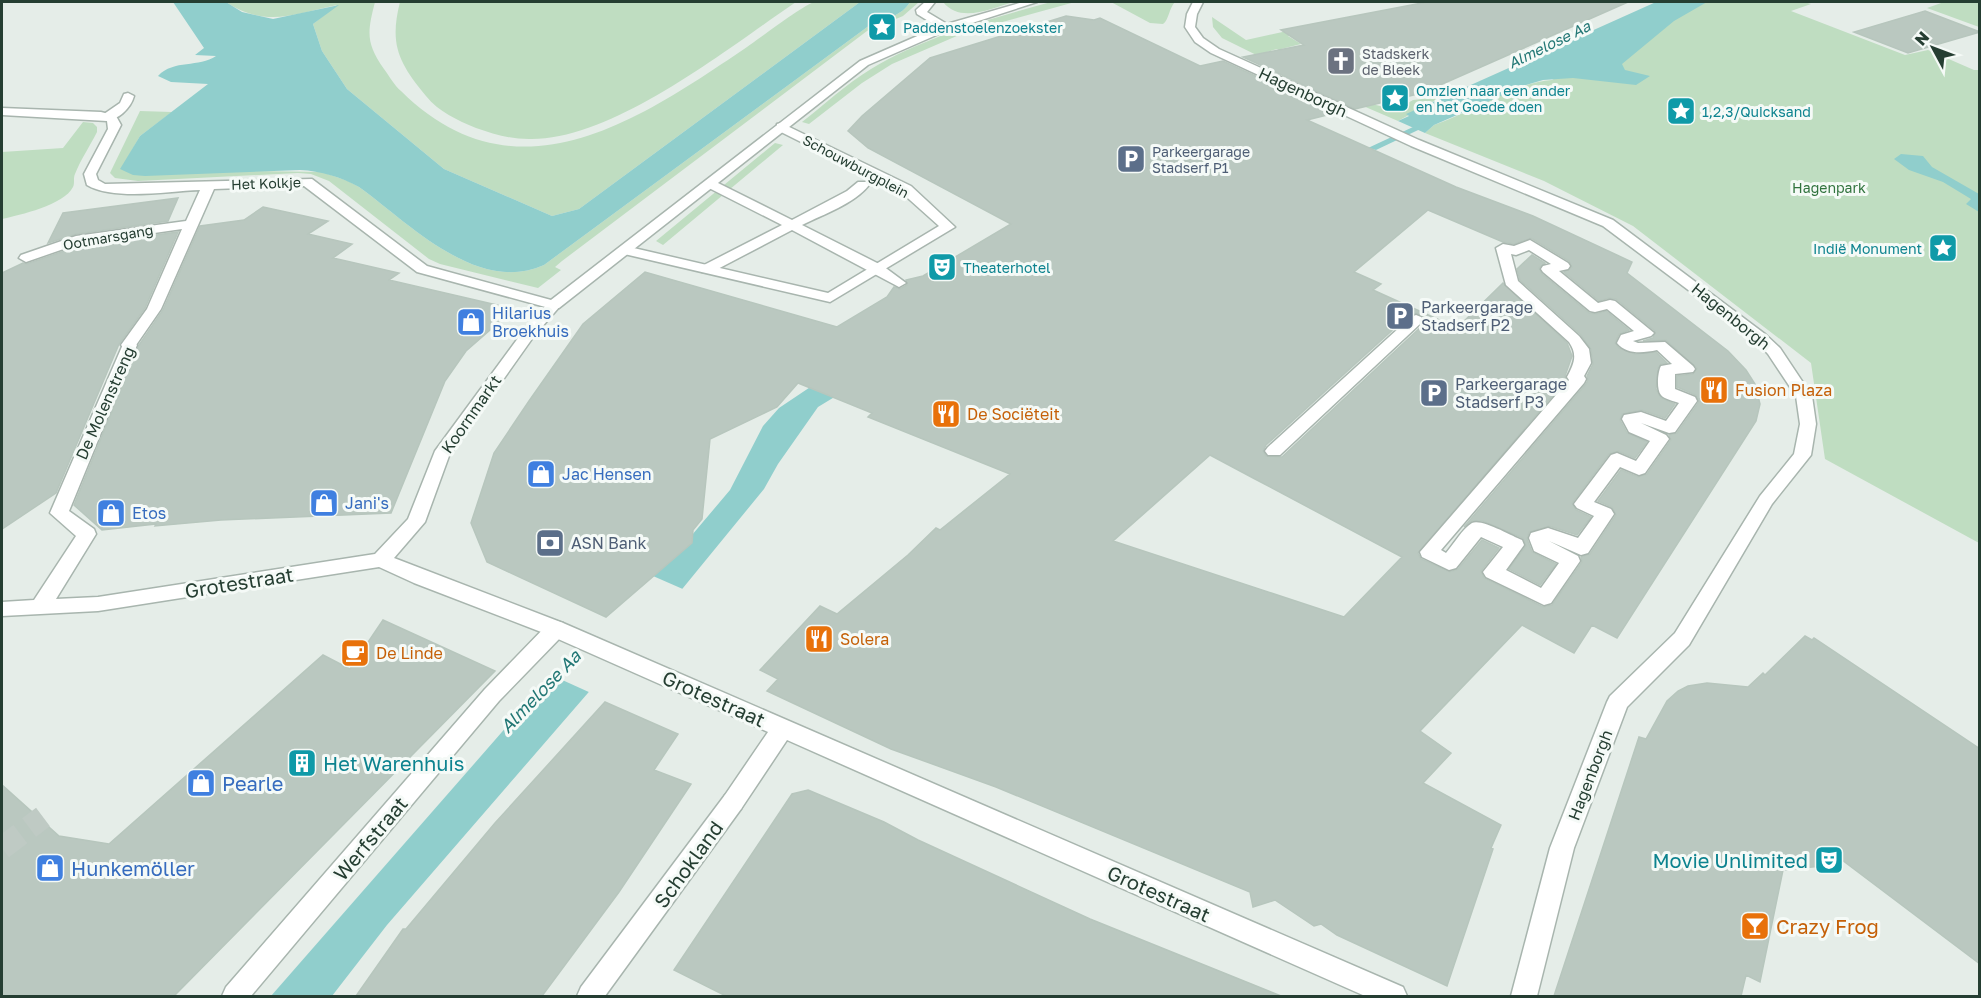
<svg xmlns="http://www.w3.org/2000/svg" width="1981" height="998" viewBox="0 0 1981 998" font-family="'Golos Text',sans-serif">
<style>
.green{fill:#bfddc1}
.water{fill:#90cecc}
.pier{fill:#e5ede8}
.lines{fill:none;stroke-linecap:round;stroke-linejoin:round}
.stream{fill:#90cecc;fill-rule:evenodd}
.building{fill:#bac8c0;stroke:#b7c6bd;stroke-width:1.5;fill-rule:evenodd}
.pedestrian-tunnel{stroke:#bfcac4;stroke-width:23;stroke-dasharray:23 11;stroke-linecap:butt}
.service-casing{stroke:#a8b5ae;stroke-width:3}
.pedestrian-casing{stroke:#a8b5ae;stroke-width:3}
.minor-casing{stroke:#a8b5ae;stroke-width:3}
.service{fill:#fff;fill-rule:evenodd}
.pedestrian{fill:#fff;fill-rule:evenodd}
.minor{fill:#fff;fill-rule:evenodd}
.labels{text-anchor:middle;dominant-baseline:central;stroke-width:6;stroke-linejoin:round;paint-order:stroke}
.far-culture-label{font-size:14px;fill:#0d838f;stroke:#f5faf7;text-anchor:start}
.far-worship-label{font-size:14px;fill:#5b616d;stroke:#f5faf7;text-anchor:start}
.far-service-label{font-size:14px;fill:#4e5e75;stroke:#f5faf7;text-anchor:start}
.far-street-label{font-size:14px;fill:#253e32;stroke:#f5faf7}
.far-park-label{font-size:14px;fill:#31733e;stroke:#f5faf7}
.far-water-label{font-size:15px;font-style:italic;fill:#227775;stroke:#f5faf7}
.street-label{font-size:16px;fill:#253e32;stroke:#f5faf7}
.service-label{font-size:16px;fill:#4e5e75;stroke:#f5faf7;text-anchor:start}
.shop-label{font-size:16px;fill:#366cbe;stroke:#f5faf7;text-anchor:start}
.food-label{font-size:16px;fill:#c56008;stroke:#f5faf7;text-anchor:start}
.water-label{font-size:18px;font-style:italic;fill:#227775;stroke:#f5faf7}
.near-street-label{font-size:20px;fill:#253e32;stroke:#f5faf7}
.near-culture-label{font-size:20px;fill:#0d838f;stroke:#f5faf7;text-anchor:start}
.near-shop-label{font-size:20px;fill:#366cbe;stroke:#f5faf7;text-anchor:start}
.near-food-label{font-size:20px;fill:#c56008;stroke:#f5faf7;text-anchor:start}
</style>
<rect width="100%" height="100%" fill="#e5ede8"/>
<path class="green" d="M226,2H375C367,33 366,43 384,69C390,77 394,85 401,91C516,205 639,120 747,47C759,39 804,4 815,2C829,0 846,2 860,2L579,209L552,216L444,169L347,89L322,51L313,24L337,5C294,14 266,28 226,2Z
M400,2H796C728,48 613,141 529,139C510,139 493,134 476,128C457,120 439,112 426,96C399,63 389,45 400,2Z
M910,2H919L903,16L867,31L562,261L555,267L561,270L538,288L440,264L429,259L329,181L311,174L298,173L138,181L115,178L110,173L140,111L172,112L140,136L121,169L322,172L348,181L359,187C409,223 477,295 544,265L870,25C885,19 902,16 910,2Z
M943,2H1014C991,8 961,24 943,2Z
M1051,2H1075L966,32L892,64L862,83L809,124L802,122C824,105 846,84 871,69C926,36 990,19 1051,2Z
M1111,2H1175C1169,8 1169,20 1163,24L1150,23Z
M1681,2H1804L1811,4L1791,11L1905,55L1928,50L1974,70H1979V543L1825,459L1811,363L1633,226L1544,181L1425,133L1434,125C1470,113 1515,82 1552,80Z
M1944,2H1979V27L1927,8Z
M1212,17L1246,40L1287,31L1293,35L1288,36L1301,44L1281,49L1305,65H1301L1277,49L1267,52L1303,78L1222,38L1213,27Z
M1340,96L1396,110L1413,100L1441,97L1398,121Z
M83,122L93,123L97,127V132C90,146 81,159 75,174C73,178 75,183 73,187C64,205 20,215 2,219V152L63,148Z
M775,143L783,145L663,245L656,241Z"/>
<path class="water" d="M173,2H226L242,12L273,19L339,5L313,24L322,51L347,89L444,169L552,216L579,209L860,2H910C902,16 885,19 870,25L544,265C477,295 409,223 359,187C341,177 321,171 300,170L145,176L133,175L120,169L140,136L208,84L171,82L158,76C174,59 199,68 216,56L195,55L204,48Z
M1656,2H1707L1674,21L1622,64L1625,70L1650,76L1636,85L1573,78L1543,80L1526,85L1434,125L1425,133L1398,121L1409,116L1406,114Z
M1901,154L1923,156L1932,167L1979,194V212L1966,204L1971,199L1943,182L1909,170L1894,159Z
M867,349L907,353L818,407L778,464L764,489L683,588L639,639L594,686L387,925L332,996H271L558,668L681,548L730,490L763,426L779,408Z"/>
<path class="pier" d="M653,576L685,590L642,641L591,693L549,674L594,628Z"/>
<g class="lines">
<path class="stream" d="M1428,120L1435,122L1376,150L1368,148Z"/>
</g>
<path class="building" d="M1427,2H1628L1422,93L1355,109L1243,57L1304,45L1281,30Z
M1925,11L1980,32L1908,53L1854,32Z
M1066,16L1094,20L1100,18L1200,66L1223,61L1335,113L1307,120L1456,187L1533,216L1632,262L1627,273L1728,351L1746,370L1755,384L1760,404L1756,421L1617,638L1592,625L1574,653L1522,625L1420,731L1451,753L1423,783L1501,825L1491,848L1493,849L1447,986L1337,935L1321,924L1314,926L1275,900L1253,907L1250,892L996,787L891,749L767,691L778,679L760,670L820,606L837,614L908,555L936,528L940,530L1010,474L868,417L872,413L798,383L777,407L710,439L702,519L693,530L692,543L606,617L487,562L471,523L494,453L529,401L583,324L645,272L837,327L887,297L894,287L900,289L907,285L906,280L923,276L1011,224L868,148L848,131L862,116L930,58ZM1428,210L1503,242L1514,244L1531,238L1569,261L1572,267L1564,272L1599,301L1609,298L1616,299L1655,331L1653,338L1643,341L1666,340L1697,368L1693,374L1677,376V387L1696,395L1699,402L1677,433L1669,435L1671,440L1647,474L1638,477L1621,470L1598,501L1612,507L1616,515L1590,554L1581,557L1582,562L1552,605L1543,607L1484,578L1481,571L1499,548L1482,540L1458,569L1450,572L1421,559L1418,553L1566,380L1565,376L1572,356L1567,343L1503,283L1457,328L1373,290L1381,284L1354,272ZM1417,313L1426,318L1423,325L1282,457L1266,456L1263,451L1266,445L1409,315ZM1210,455L1255,479L1402,557L1344,617L1113,541Z
M178,198L168,221L76,234L48,243L63,213Z
M263,207L328,221L308,234L352,244L333,258L399,273L389,280L514,309L466,351L445,381L391,513L221,520L155,526L156,524L102,530L74,505L139,345L163,310L200,226L244,220Z
M178,232L145,308L119,344L56,493L2,529V273L23,263L27,264L79,246Z
M1532,255L1545,263L1539,268L1542,274L1589,313L1596,314L1606,311L1629,330L1619,334L1615,343L1619,348L1635,354L1656,352L1667,363L1661,364L1658,368L1656,389L1661,398L1675,404L1665,418L1642,410L1622,414L1620,420L1627,433L1647,442L1635,458L1618,451L1609,454L1572,503L1576,510L1591,517L1577,535L1549,526L1529,532L1527,539L1532,552L1556,564L1540,585L1509,569L1526,546L1523,538L1483,521H1472L1464,527L1586,384L1588,380L1587,376L1593,364L1591,349L1581,335L1520,280L1517,269Z
M383,620L495,671L174,996H2V785L59,836L109,844L323,655L350,669Z
M1805,636L1812,640L1814,638L1980,749V964L1842,860L1822,866L1783,870L1760,982L1746,975L1741,996H1554L1639,737L1646,739L1667,701L1678,691L1688,686L1707,683L1748,687L1763,673L1765,675Z
M605,702L678,734L654,770L691,784L619,892L542,996H356L403,929H406L495,823Z
M808,790L884,822L918,840L1090,919L1281,996H726L674,970L792,794Z"/>
<g class="lines">
<path class="pedestrian-tunnel" d="M2,848L43,817"/>
<g class="service-casing">
<path id="service" d="M128,93L134,96C131,108 117,122 104,120V114L120,103L124,94Z
M781,123L911,186L955,227L830,302L620,253L618,250L625,246L828,293L939,226L901,192L777,130V124Z
M1416,315L1421,317L1424,320L1421,323L1280,455H1268L1265,451L1268,447L1411,317Z"/>
</g>
<g class="pedestrian-casing">
<path id="pedestrian" d="M710,179L792,220L847,191L858,182H868L869,185C854,204 824,214 802,225L883,266L906,283L899,287L792,230L712,272H702L700,269L702,266L782,225L705,186L704,183Z
M1530,240L1568,263L1570,266L1568,269L1559,271L1598,303L1610,300L1615,301L1654,333L1651,336L1633,341L1638,343L1665,342L1693,366L1695,369L1693,372L1675,374V389L1695,397L1697,401L1675,432L1669,433L1641,423L1666,435L1669,439L1645,473L1639,475L1620,467L1594,502L1611,509L1614,514L1588,553L1581,555L1549,541L1578,556L1580,561L1551,603L1544,605L1486,577L1483,572L1503,547L1481,537L1456,568L1449,570L1422,557L1420,552L1569,380L1567,377C1574,364 1578,355 1569,342L1506,285L1496,248L1503,244L1514,246ZM1529,250L1551,264L1543,266L1541,269L1543,272L1590,311L1595,312L1607,309L1634,331L1621,335L1617,343C1627,355 1643,353 1657,350L1672,364L1661,366C1658,371 1656,389 1661,395C1664,399 1674,401 1679,403L1666,421L1641,412L1624,415L1622,419L1629,432L1650,441L1636,461L1617,453L1611,455L1577,500L1574,504L1577,508L1594,516L1578,538L1548,528L1531,533L1529,538L1534,551L1559,563L1541,588L1506,570L1524,545L1522,540C1512,536 1481,518 1472,523C1462,529 1454,544 1446,553L1441,550L1584,383L1586,379L1584,376L1591,363L1589,349L1579,336L1518,281L1511,254L1516,255Z
M554,301L561,305L534,336L449,456L425,522L394,558L563,623L1403,987L1407,996H1365L787,740L741,809L733,812L725,809L722,802L725,795L768,732L549,635L414,583L379,567L98,611L2,616V602L34,600L76,536L50,513L124,342H134L137,345L69,511L94,529L96,534L56,599L98,597L375,554L408,519L435,451L524,330L549,302Z"/>
</g>
<g class="minor-casing">
<path id="minor" d="M925,2H935L927,12L947,24L1023,2H1037L941,33L868,65L559,308H549L417,272L304,186L214,189L161,309L134,348H124L121,345L147,309L182,229L78,244L26,262L19,258L21,255L76,236L186,221L200,190C169,191 114,201 87,185L84,174L108,129L107,121L2,115V108L101,112L116,116L121,125L96,174L98,180L105,184L312,179L427,266L551,300L860,61L938,27L917,14L916,10Z
M1193,2H1203L1197,14L1195,27L1203,38L1219,49L1419,140L1613,220L1765,334L1780,348L1812,396L1816,424L1811,455L1772,504L1689,645L1627,707L1574,848L1537,996H1511L1550,848L1607,702L1610,696L1675,633L1760,496L1794,454L1800,424L1796,396L1768,354L1755,340L1603,226L1411,146L1211,53L1195,42L1185,27L1187,14Z
M556,621L563,623L566,629L563,635L499,701L251,996H222L226,987L485,689L549,623Z
M733,792L741,795L744,802L741,809L605,996H577L581,987L725,795Z"/>
</g>
<use href="#service" class="service"/>
<use href="#pedestrian" class="pedestrian"/>
<use href="#minor" class="minor"/>
</g>
<defs>
<g id="sight-square" transform="scale(1.5)"><rect x="-9" y="-9" width="18" height="18" rx="4" fill="#0f9aa8" stroke="#f5faf7"/><path d="M0-6L1.8-2.2L6-1.7L2.9 1.2L3.7 5.4L0 3.3L-3.7 5.4L-2.9 1.2L-6-1.7L-1.8-2.2Z" fill="#fff"/></g>
<g id="church-square" transform="scale(1.5)"><rect x="-9" y="-9" width="18" height="18" rx="4" fill="#6b7280" stroke="#f5faf7"/><path d="M-1.2-6h2.4v3.5h3.3v2.4h-3.3V6h-2.4V-.1h-3.3v-2.4h3.3Z" fill="#fff"/></g>
<g id="parking-square" transform="scale(1.5)"><rect x="-9" y="-9" width="18" height="18" rx="4" fill="#5c6f8a" stroke="#f5faf7"/><path d="M-3.5-5.5H1a3.5 3.5 0 0 1 0 7H-1V5.5H-3.5ZM-1-3.4V-.6H.8a1.4 1.4 0 0 0 0-2.8Z" fill="#fff"/></g>
<g id="theatre-square" transform="scale(1.5)"><rect x="-9" y="-9" width="18" height="18" rx="4" fill="#0f9aa8" stroke="#f5faf7"/><path d="M-5-5.5Q0-4 5-5.5V0Q5 5 0 6Q-5 5-5 0ZM-3.3-2.5H-1v1.5H-3.3ZM1-2.5H3.3v1.5H1ZM-2.8 1Q0 5.5 2.8 1Z" fill="#fff"/></g>
<g id="shop-square" transform="scale(1.5)"><rect x="-9" y="-9" width="18" height="18" rx="4" fill="#3f7fe0" stroke="#f5faf7"/><path d="M-5-2.5h2.3a2.7 3.5 0 0 1 5.4 0H5L5.5 6h-11ZM-1.5-2.5h3a1.5 2.3 0 0 0-3 0Z" fill="#fff"/></g>
<g id="restaurant-square" transform="scale(1.5)"><rect x="-9" y="-9" width="18" height="18" rx="4" fill="#e8710a" stroke="#f5faf7"/><path d="M-5-6h1v4h1v-4h1v4h1v-4h1v5L-1.5 .5V6h-2V.5L-5-1ZM5-6V6H3V1.5H1.5Q1.5-4 5-6Z" fill="#fff"/></g>
<g id="bank-square" transform="scale(1.5)"><rect x="-9" y="-9" width="18" height="18" rx="4" fill="#5c6f8a" stroke="#f5faf7"/><path d="M-6-4H6V4H-6ZM0-2.3a2.3 2.3 0 1 0 0 4.6a2.3 2.3 0 1 0 0-4.6Z" fill="#fff"/></g>
<g id="cafe-square" transform="scale(1.5)"><rect x="-9" y="-9" width="18" height="18" rx="4" fill="#e8710a" stroke="#f5faf7"/><path d="M-5.5-4.5H6V0H3Q3 3.5 0 3.5H-2.5Q-5.5 3.5-5.5 0ZM3-3.2v2h1.7v-2ZM-6 4.5H4V6H-6Z" fill="#fff"/></g>
<g id="building-square" transform="scale(1.5)"><rect x="-9" y="-9" width="18" height="18" rx="4" fill="#0f9aa8" stroke="#f5faf7"/><path d="M-4-6H4V6H1V3H-1V6H-4ZM-2.5-4.3h1.7v1.8h-1.7ZM.8-4.3h1.7v1.8H.8ZM-2.5-1h1.7V.8h-1.7ZM.8-1h1.7V.8H.8Z" fill="#fff"/></g>
<g id="bar-square" transform="scale(1.5)"><rect x="-9" y="-9" width="18" height="18" rx="4" fill="#e8710a" stroke="#f5faf7"/><path d="M-6-5H6L.8 .8V4.5H3.5V6h-7V4.5H-.8V.8Z" fill="#fff"/></g>
</defs>
<g fill-rule="evenodd">
<use href="#sight-square" x="882" y="27"/>
<use href="#church-square" x="1341" y="61"/>
<use href="#sight-square" x="1395" y="98"/>
<use href="#sight-square" x="1681" y="111"/>
<use href="#parking-square" x="1131" y="159"/>
<use href="#sight-square" x="1943" y="248"/>
<use href="#theatre-square" x="942" y="267"/>
<use href="#parking-square" x="1400" y="316"/>
<use href="#shop-square" x="471" y="322"/>
<use href="#restaurant-square" x="1714" y="390"/>
<use href="#parking-square" x="1434" y="393"/>
<use href="#restaurant-square" x="946" y="414"/>
<use href="#shop-square" x="541" y="474"/>
<use href="#shop-square" x="324" y="503"/>
<use href="#shop-square" x="111" y="513"/>
<use href="#bank-square" x="550" y="543"/>
<use href="#restaurant-square" x="819" y="639"/>
<use href="#cafe-square" x="355" y="653"/>
<use href="#building-square" x="302" y="763"/>
<use href="#shop-square" x="201" y="783"/>
<use href="#theatre-square" x="1829" y="860"/>
<use href="#shop-square" x="50" y="868"/>
<use href="#bar-square" x="1755" y="926"/>
</g>
<g class="labels">
<g class="far-culture-label">
<text x="903" y="27">Paddenstoelenzoekster</text>
<text x="1416" y="90">Omzien naar een ander<tspan x="1416" dy="16">en het Goede doen</tspan></text>
<text x="1702" y="111">1,2,3/Quicksand</text>
<text x="1922" y="248" text-anchor="end">Indië Monument</text>
<text x="963" y="267">Theaterhotel</text>
</g>
<g class="far-worship-label">
<text x="1362" y="53">Stadskerk<tspan x="1362" dy="16">de Bleek</tspan></text>
</g>
<g class="far-service-label">
<text x="1152" y="151">Parkeergarage<tspan x="1152" dy="16">Stadserf P1</tspan></text>
</g>
<g class="far-street-label">
<text transform="translate(856 166) rotate(28)">Schouwburgplein</text>
<text transform="translate(266 183) rotate(-2)">Het Kolkje</text>
<text transform="translate(108 237) rotate(-10)">Ootmarsgang</text>
</g>
<g class="far-park-label">
<text x="1829" y="187">Hagenpark</text>
</g>
<g class="far-water-label">
<text transform="translate(1549 44) rotate(-26)">Almelose Aa</text>
</g>
<g class="street-label">
<text transform="translate(1303 92) rotate(25)">Hagenborgh</text>
<text transform="translate(1731 316) rotate(39)">Hagenborgh</text>
<text transform="translate(105 403) rotate(-66)">De Molenstreng</text>
<text transform="translate(471 414) rotate(-55)">Koornmarkt</text>
<text transform="translate(1590 775) rotate(-69)">Hagenborgh</text>
</g>
<g class="service-label">
<text x="1421" y="307">Parkeergarage<tspan x="1421" dy="18">Stadserf P2</tspan></text>
<text x="1455" y="384">Parkeergarage<tspan x="1455" dy="18">Stadserf P3</tspan></text>
<text x="571" y="543">ASN Bank</text>
</g>
<g class="shop-label">
<text x="492" y="313">Hilarius<tspan x="492" dy="18">Broekhuis</tspan></text>
<text x="562" y="474">Jac Hensen</text>
<text x="345" y="503">Jani's</text>
<text x="132" y="513">Etos</text>
</g>
<g class="food-label">
<text x="1735" y="390">Fusion Plaza</text>
<text x="967" y="414">De Sociëteit</text>
<text x="840" y="639">Solera</text>
<text x="376" y="653">De Linde</text>
</g>
<g class="water-label">
<text transform="translate(540 691) rotate(-46)">Almelose Aa</text>
</g>
<g class="near-street-label">
<text transform="translate(239 582) rotate(-9)">Grotestraat</text>
<text transform="translate(714 698) rotate(24)">Grotestraat</text>
<text transform="translate(370 838) rotate(-50)">Werfstraat</text>
<text transform="translate(688 864) rotate(-54)">Schokland</text>
<text transform="translate(1159 893) rotate(24)">Grotestraat</text>
</g>
<g class="near-culture-label">
<text x="323" y="763">Het Warenhuis</text>
<text x="1808" y="860" text-anchor="end">Movie Unlimited</text>
</g>
<g class="near-shop-label">
<text x="222" y="783">Pearle</text>
<text x="71" y="868">Hunkemöller</text>
</g>
<g class="near-food-label">
<text x="1776" y="926">Crazy Frog</text>
</g>
</g>
<rect width="1981" height="998" fill="none" stroke="#253e32" stroke-width="6"/>
<g transform="translate(1933 48) rotate(311)" stroke="#f5faf7" stroke-width="4.5" paint-order="stroke">
<path d="M0-4.5L10 22L0 15L-10 22Z" fill="#253e32"/>
<text y="-9" font-size="16" font-weight="bold" text-anchor="middle" fill="#253e32">N</text>
</g>
</svg>
